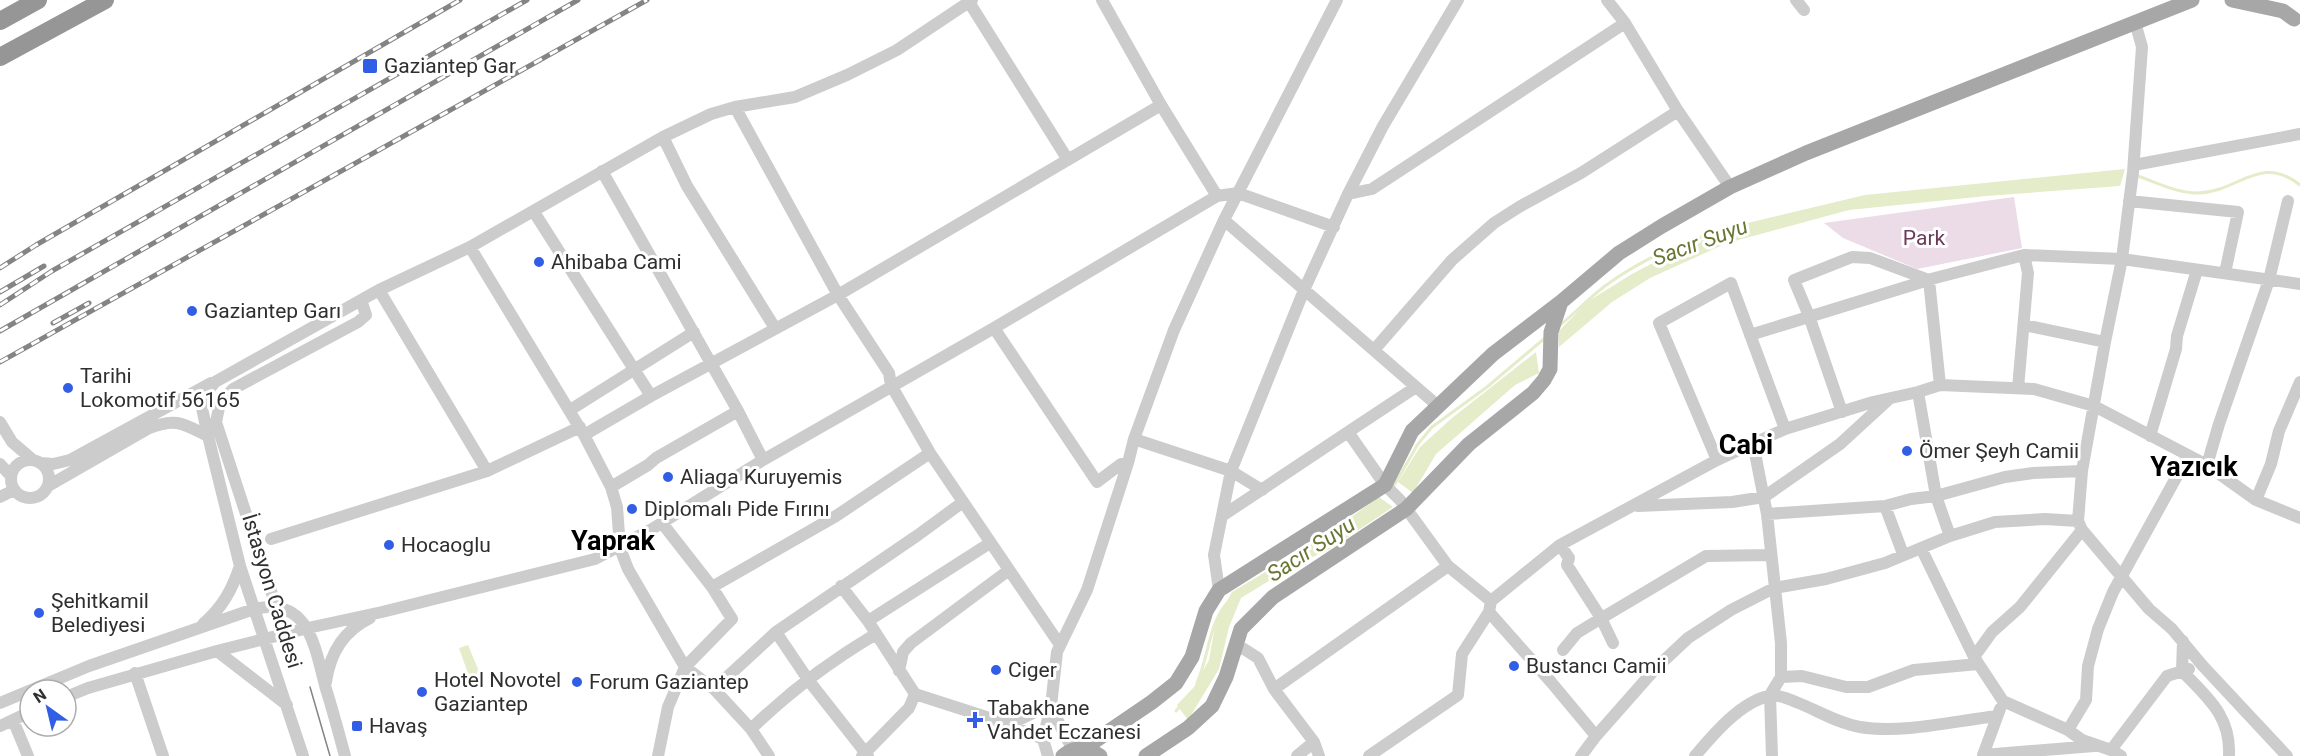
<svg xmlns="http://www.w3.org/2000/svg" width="2300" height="756" viewBox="0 0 2300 756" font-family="Roboto,sans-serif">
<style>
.green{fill:#ecdce7}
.water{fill:#e4ecc9}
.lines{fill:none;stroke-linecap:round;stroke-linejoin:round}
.stream{stroke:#e4ecc9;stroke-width:3}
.minor{stroke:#ccc;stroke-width:12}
.major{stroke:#a7a7a7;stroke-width:15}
.highway{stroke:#969696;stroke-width:18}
.tram{stroke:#848484;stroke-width:1.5}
.rail-casing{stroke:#848484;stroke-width:5}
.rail{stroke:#fff;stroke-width:3;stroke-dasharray:9;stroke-linecap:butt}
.poi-dot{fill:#315ee5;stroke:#fff;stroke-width:2}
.labels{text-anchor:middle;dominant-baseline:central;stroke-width:6;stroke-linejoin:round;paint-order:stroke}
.poi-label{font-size:21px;fill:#2f2f2f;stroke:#fff;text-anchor:start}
.park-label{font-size:21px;fill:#6a3c5a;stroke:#fff}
.street-label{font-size:21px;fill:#2f2f2f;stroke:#fff}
.water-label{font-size:22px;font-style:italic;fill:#697733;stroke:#fff}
.district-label{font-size:27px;font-weight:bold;fill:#000;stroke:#fff}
</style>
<rect width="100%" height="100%" fill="#fff"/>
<path class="green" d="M2014,197L2022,248L1917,269L1843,238L1824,223Z"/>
<path class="water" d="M2125,169L2120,186L1986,196L1849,210L1727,243L1650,278L1612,302L1559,347V331L1587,302L1632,274L1672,253L1735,226L1865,195Z
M1536,352L1539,373L1515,385L1436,454L1413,493L1398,482L1420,447L1452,418Z
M1379,497L1393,507L1330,549L1295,565L1241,598L1229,627L1219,669L1188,720L1177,705L1194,687L1209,660L1216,620L1232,592L1322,538Z
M468,645L478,669L476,682L470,679L459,648Z"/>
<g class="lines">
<path class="stream" d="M2135,175C2156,182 2176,193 2198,193C2239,192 2260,153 2300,185
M1559,326C1575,313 1589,298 1605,286C1643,258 1688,239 1734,227
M1392,489L1418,444L1432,427L1487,387L1545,338
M1197,683C1209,656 1208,626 1227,603
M1176,711L1181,705"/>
<path class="minor" d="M1102,0L1161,105L1217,196
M1607,0L1625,23L1678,111L1730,187
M1796,0L1804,10
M969,2L1068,160
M2135,22L2142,47L2133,172L2122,259L2105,342L2082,471L2078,521L2082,530L2149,609L2172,629L2202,665L2287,756
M735,107L838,295L889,373L891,385L930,453L1060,645
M663,137L687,186L775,328
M2134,165L2300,134
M602,171L738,411L763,460
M1348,194L1372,189L1625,23
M2129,201L2238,212L2225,273
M534,212L651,396
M1224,220L1438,406
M470,247L584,435L611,487L617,507L620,548L628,569L685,667L714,689L751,729L769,756
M379,290L487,471
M2024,325L2105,342
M994,328L1097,482L1121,464L1128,463
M1750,335L1935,278L2024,255L2122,259L2300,284
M1374,350L1452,260L1494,223L1519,207L1581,173L1678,111
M2018,388L2028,273L2024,255
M1918,392L1936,496L1950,536
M570,410L694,332
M1842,412L1809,316L1794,280L1852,257L1870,258L1929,280L1940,385
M0,422L12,442L33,460
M1348,432L1416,387
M584,435L651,396L838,295L1161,105
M2150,436L2176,349L2177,336L2197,270
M1134,439L1231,471L1262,490
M1753,443L1767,514L1781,643V677L1770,695L1772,756
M11 479a19 19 0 1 1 38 0a19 19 0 1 1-38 0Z
M1717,460L1659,323L1731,283L1785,429
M41,463L53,464L70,460L211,383
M0,464L11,476
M2207,465L2219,424L2269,280L2288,201
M48,486L149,428C177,418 182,423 208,436
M611,487L648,465L656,458L738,411
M0,497L14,490
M2256,500L2271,464L2279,431L2300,382
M1638,506L1732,502L1764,497L1840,444L1889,399
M1885,506L1911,499L1936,496L2005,477L2033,473L2082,471
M1767,514L1885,506L1903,554
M1222,516L1348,432L1385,485L1400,500L1448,566L1491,601
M271,539L487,471L580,427
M1560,545L1569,558L1567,565L1601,618L1613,643
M1921,548L1974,657L2003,701L2068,730L2082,740L2111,750L2121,756
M841,586L868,621L915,694L1008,724C1024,719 1035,710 1051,706
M712,587L836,516L930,453
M1219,590L1214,555L1231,471L1304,290L1348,194L1383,126L1458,0
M276,606L216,422L220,403L233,389L358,322L366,315L361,300
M868,621L990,543
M203,624C222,608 232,590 240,566
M776,632L809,681L868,756
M2183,641L2182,671C2208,698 2231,716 2229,756
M1234,648L1244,649L1258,658L1274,689L1314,742L1319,756
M1563,650L1577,633L1595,622L1706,556L1771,555
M217,651L287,705
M1974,657L1992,632L2020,607L2082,530
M899,671L903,652L911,643L1009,570
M135,673L163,756
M1781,677L1802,676L1846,687H1868L1914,670L1978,664
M326,682C330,653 343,631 370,618
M714,689L776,632L918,535L963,502
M1274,689L1448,566
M66,697L88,688L217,651L308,628L382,612L595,559L652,529L763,460L994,328L1217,196L1238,193L1334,227
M0,703L89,666L254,609C310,596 315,649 326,689C333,711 339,734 345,756
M1051,706L1065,736L1074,750
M2000,709L1983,755L2094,746
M13,720L28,756
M1008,724L1043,739
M0,726L30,712
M751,729C788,693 832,660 876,634
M2068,730L2086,700L2088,666L2098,629L2113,592L2188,456
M1596,736L1551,682L1489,612L1491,601L1560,545L1717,460L1785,429L1873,402L1918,392L1940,385L2034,389L2094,406L2207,465L2256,500L2300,518
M2111,750L2167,676L2189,669
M303,756L240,566L208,436L202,408L207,392L215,382L379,290L470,247L663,137L711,114L735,107L795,97L847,75L897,50L972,0
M658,756L668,707L685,667L732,619L712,587L662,523
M862,756L909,708L915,694
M1048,756L1043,739L1051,706L1057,652L1087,590L1128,463L1134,439L1174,330L1224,220L1337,0
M1297,756L1314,742
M1369,756L1458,695L1462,654L1489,612
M1581,756L1596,736L1656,668L1688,638L1731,610L1774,588L1826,579L1885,563L1950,536L1995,522L2045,519L2078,521
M1695,756C1712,736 1740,702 1769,696C1776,694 1789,699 1796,702C1817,710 1837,723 1860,727C1901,734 1955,721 1997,716"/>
<path class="major" d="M2232,0L2283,11L2294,19
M1083,749L1152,702L1176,683L1192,657L1206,611L1219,590L1385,485L1412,431L1493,354L1561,302L1619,253L1662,226L1730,187L1806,153L2192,0
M1063,756C1075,746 1088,747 1100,756
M1146,756L1188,728L1212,706L1226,677L1241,629L1273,597L1406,509L1469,444L1533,393L1544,380L1550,369L1551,332L1561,302"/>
<path class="highway" d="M0,21L38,0
M0,57L105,0"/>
<path class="tram" d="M310,687L330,756"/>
<g class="rail-casing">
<path id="rail" d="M0,268L36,245L460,0
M0,292L44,266
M0,305L52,271L527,0
M53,323L89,303
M0,331L578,0
M0,362L647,0"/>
</g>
<use href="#rail" class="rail"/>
</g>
<g class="poi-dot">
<rect x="362" y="58" width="16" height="16" rx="3"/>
<circle cx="539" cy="262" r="6"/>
<circle cx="192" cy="311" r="6"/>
<circle cx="68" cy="388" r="6"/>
<circle cx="1907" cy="451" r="6"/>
<circle cx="668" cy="477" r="6"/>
<circle cx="632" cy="509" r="6"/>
<circle cx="389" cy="545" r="6"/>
<circle cx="39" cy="613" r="6"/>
<circle cx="1514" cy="666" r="6"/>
<circle cx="996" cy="670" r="6"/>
<circle cx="577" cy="682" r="6"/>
<circle cx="422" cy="692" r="6"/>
<path d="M972 711h6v6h6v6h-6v6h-6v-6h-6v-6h6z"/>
<rect x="351" y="720" width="12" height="12" rx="3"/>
</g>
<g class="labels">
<g class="poi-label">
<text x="384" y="66">Gaziantep Gar</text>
<text x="551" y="262">Ahibaba Cami</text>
<text x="204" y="311">Gaziantep Garı</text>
<text x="80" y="376">Tarihi<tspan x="80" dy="24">Lokomotif 56165</tspan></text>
<text x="1919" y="451">Ömer Şeyh Camii</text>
<text x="680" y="477">Aliaga Kuruyemis</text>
<text x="644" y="509">Diplomalı Pide Fırını</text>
<text x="401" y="545">Hocaoglu</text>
<text x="51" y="601">Şehitkamil<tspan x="51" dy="24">Belediyesi</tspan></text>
<text x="1526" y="666">Bustancı Camii</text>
<text x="1008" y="670">Ciger</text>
<text x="434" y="680">Hotel Novotel<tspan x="434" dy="24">Gaziantep</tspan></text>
<text x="589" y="682">Forum Gaziantep</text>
<text x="987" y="708">Tabakhane<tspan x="987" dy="24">Vahdet Eczanesi</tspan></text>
<text x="369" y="726">Havaş</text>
</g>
<g class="park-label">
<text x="1924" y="238">Park</text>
</g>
<g class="street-label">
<text transform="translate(272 591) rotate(73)">İstasyon Caddesi</text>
</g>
<g class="water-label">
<text transform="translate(1700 242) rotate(-20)">Sacır Suyu</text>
<text transform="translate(1311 549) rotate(-33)">Sacır Suyu</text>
</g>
<g class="district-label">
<text x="1746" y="445">Cabi</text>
<text x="2194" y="467">Yazıcık</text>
<text x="613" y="541">Yaprak</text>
</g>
</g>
<g transform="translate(48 708) rotate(326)"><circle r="28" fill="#ffffff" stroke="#acacac" stroke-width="1.5"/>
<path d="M0-4.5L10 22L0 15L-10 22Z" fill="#315ee5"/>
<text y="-9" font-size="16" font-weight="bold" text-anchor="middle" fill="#2f2f2f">N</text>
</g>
</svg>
